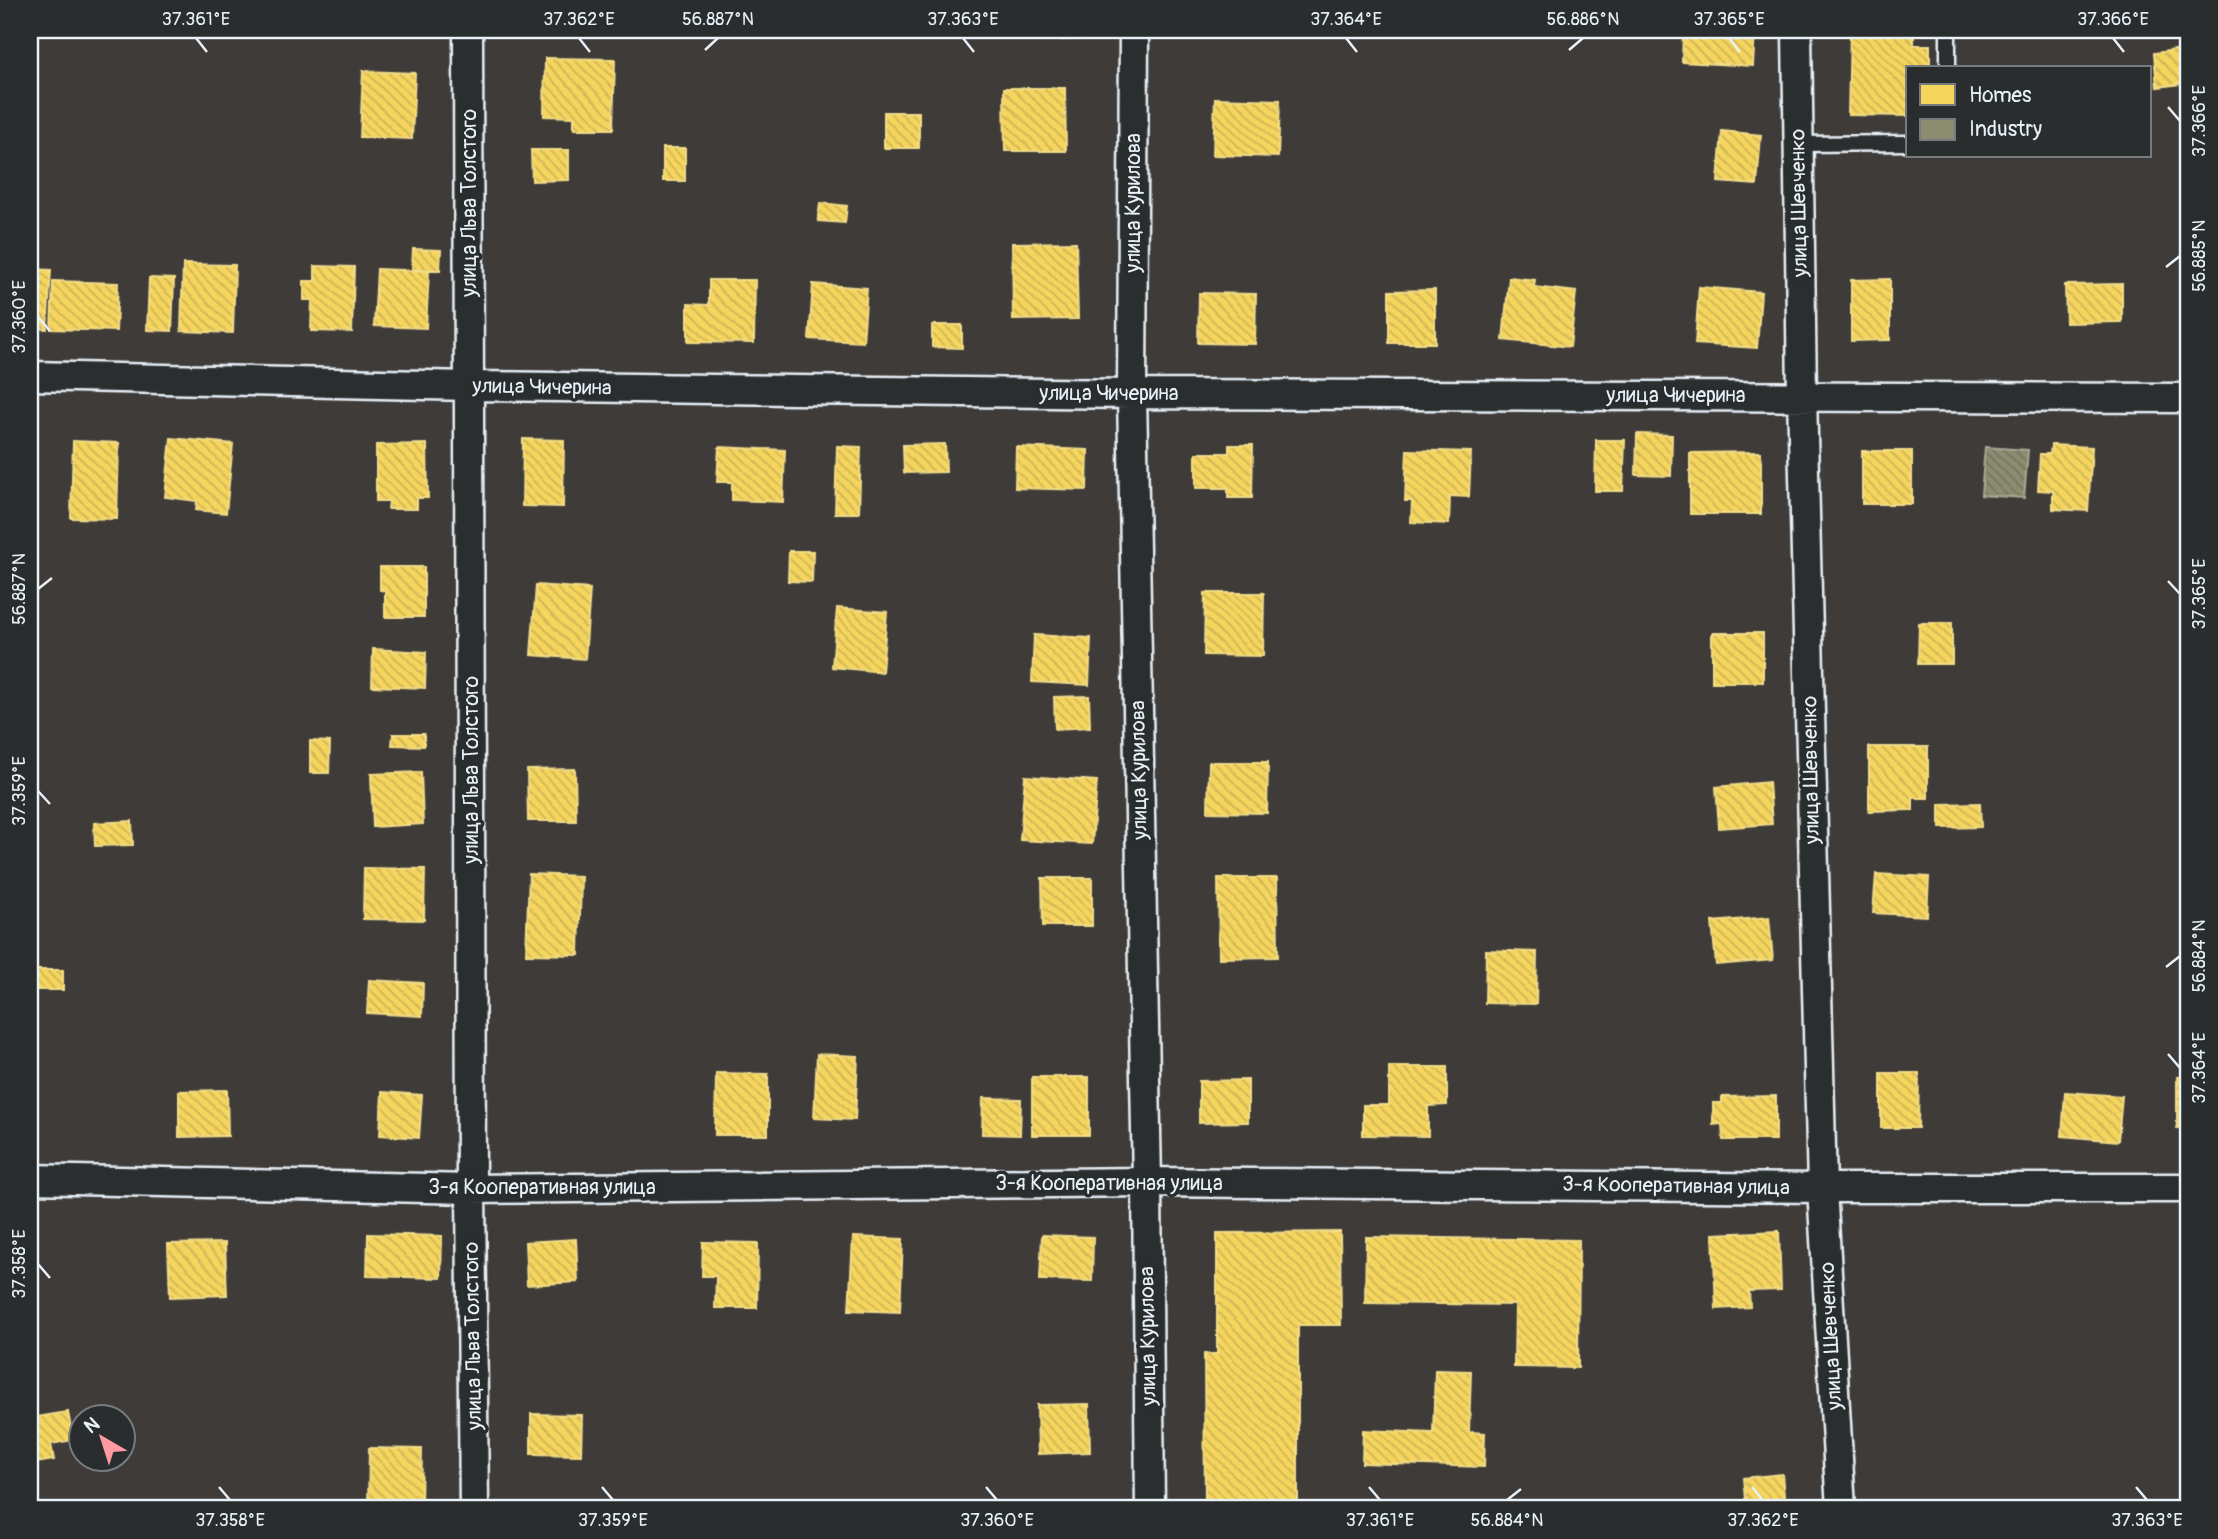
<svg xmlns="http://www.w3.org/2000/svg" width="2218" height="1539" viewBox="0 0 2218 1539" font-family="Pangolin,sans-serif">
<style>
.homes{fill:url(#homes-back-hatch);stroke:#f2dd8b;stroke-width:2}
.industry{fill:url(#industry-back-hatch);stroke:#a8aa97;stroke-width:2}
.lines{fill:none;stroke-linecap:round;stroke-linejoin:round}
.lane-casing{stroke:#e8f1f8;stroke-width:19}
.street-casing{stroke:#e8f1f8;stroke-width:33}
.lane{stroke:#2a2d2e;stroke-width:14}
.street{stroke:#2a2d2e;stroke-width:28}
.ticks{fill:none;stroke:#e8f1f8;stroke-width:2.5}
.labels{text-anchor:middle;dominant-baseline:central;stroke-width:7;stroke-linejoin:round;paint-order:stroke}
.street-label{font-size:21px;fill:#e8f1f8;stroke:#2a2d2e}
.neatline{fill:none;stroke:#e8f1f8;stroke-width:2.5}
.ticks-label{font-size:18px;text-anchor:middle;fill:#e8f1f8}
</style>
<defs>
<pattern id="homes-back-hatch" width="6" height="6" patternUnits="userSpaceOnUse" patternTransform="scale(1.75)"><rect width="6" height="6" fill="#f6d55c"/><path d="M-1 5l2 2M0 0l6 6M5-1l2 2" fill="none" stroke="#cab258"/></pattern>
<pattern id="industry-back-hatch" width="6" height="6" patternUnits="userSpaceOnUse" patternTransform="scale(1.75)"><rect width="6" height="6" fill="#8c8c6e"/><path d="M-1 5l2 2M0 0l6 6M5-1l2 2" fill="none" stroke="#747461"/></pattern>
</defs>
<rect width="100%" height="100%" fill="#3e3b39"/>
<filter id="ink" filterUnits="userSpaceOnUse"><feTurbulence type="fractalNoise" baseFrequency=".0143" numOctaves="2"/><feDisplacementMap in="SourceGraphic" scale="14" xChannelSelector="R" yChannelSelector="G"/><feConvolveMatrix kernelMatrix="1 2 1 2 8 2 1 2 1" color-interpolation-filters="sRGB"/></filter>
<g filter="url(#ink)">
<path class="homes" d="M1044,30H1092V39L1044,40Z
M1195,30H1236V32Z
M1683,30H1755L1753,66L1682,62Z
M1850,30H1914V45H1930V68H1908V116L1848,115Z
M2188,32V83L2157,87L2154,53L2182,49L2180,33Z
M545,58L615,59L613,129H574V117L544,116Z
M363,71L415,73L412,139L360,137Z
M1004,88H1065L1066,151H1005Z
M1215,98L1280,100L1278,157L1213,155Z
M884,112H919V148H884Z
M1722,131L1761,135L1757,185L1718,182Z
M663,148H685V181H663Z
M531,150H569V180L532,181Z
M820,203L847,206L845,223L818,221Z
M1076,242L1078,319L1013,320L1012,243Z
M413,249L441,250L440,270L412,269Z
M183,264L235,265L233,333L181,331Z
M315,266L354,267L352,332L311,331L312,300H304V281H315Z
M30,269L51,270L47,329L30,328Z
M377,269L429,271L426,328L374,326Z
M1509,277L1535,280L1534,287L1576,292L1570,347L1503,340Z
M149,278L174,279L172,331L147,330Z
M1890,279V340L1851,341V280Z
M709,280H755L754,343L688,342V304L709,305Z
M53,281L118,283L116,331L51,329Z
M813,284L867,288L863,342L809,339Z
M2122,284V322L2066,323L2065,285Z
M1699,287L1761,292L1757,348L1695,344Z
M1435,290V343H1389V291Z
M1199,293L1256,294L1255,344L1198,343Z
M932,325H962V348L932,347Z
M1637,434L1672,435L1671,476L1636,475Z
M171,438L233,444L226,513L196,510L197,501L165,497Z
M523,439L564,440L563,507L522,506Z
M1596,440H1625L1623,491H1595Z
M73,441L119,443L117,519L71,518Z
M427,444L428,498H417V509H388L389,501H376V445Z
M945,444L946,472L904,473L903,445Z
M1229,445H1253L1252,498H1228V488H1196V453H1229Z
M2051,445L2092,447L2088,511L2053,509V491L2038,490L2040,454H2050Z
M837,446L861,447L859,513H835Z
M2185,446L2188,447V488H2183Z
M719,447L785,450L783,502L732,500V482H717Z
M1016,447L1088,450L1087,490L1015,488Z
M1407,450L1471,452L1469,497L1450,496L1449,524L1411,522L1412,501H1405Z
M1862,451H1912V504H1862Z
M1761,452V514H1690V453Z
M789,551H813L812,582L788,581Z
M380,567H424V617H385V591L380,590Z
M536,585L590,589L585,659L531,655Z
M1205,593H1264L1263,656L1204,655Z
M837,608L887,612L882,672L832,667Z
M1919,623H1952V664H1918Z
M1712,633H1763V682H1712Z
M1034,635L1091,638L1089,685L1032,682Z
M373,649L426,652L425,688L372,686Z
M1089,696L1090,727L1055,729L1054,697Z
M393,734H424V746L392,745Z
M310,741L330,742L329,773H310Z
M1869,747H1928V798H1913V810L1869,811Z
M1209,762H1268L1267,813L1208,812Z
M575,769L576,821H528L527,770Z
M421,772L423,824L373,827L371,774Z
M1025,776L1097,781L1092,844L1020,840Z
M1769,782L1772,824L1719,828L1716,787Z
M1980,803L1981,827L1940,828V804Z
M132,821L133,845L95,846L94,823Z
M364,868L425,869L424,920L363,919Z
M529,874L581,876L579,955L526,954Z
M1876,874L1929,877L1927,916L1873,913Z
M1042,878H1092V926H1043Z
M1218,878H1277L1278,957L1219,958Z
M1769,917L1773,960L1716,965L1712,922Z
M1486,950L1537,952L1536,1004L1485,1003Z
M30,970H63V990H30Z
M369,980L423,983L422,1016L367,1013Z
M817,1054L858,1056L855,1120L814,1118Z
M1389,1067H1447V1105L1428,1106V1136L1363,1135V1105H1389Z
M716,1073L768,1074V1135H715Z
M1881,1073H1919L1918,1128H1881Z
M1032,1077H1089V1135H1032Z
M2177,1077H2188V1128H2177Z
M1248,1080V1122L1199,1123V1081Z
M227,1090L228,1136L179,1137V1091Z
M382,1092L422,1095L419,1138L380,1135Z
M2065,1092L2122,1096L2118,1141L2062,1136Z
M1776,1096V1140H1723L1722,1124L1713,1125V1103H1722V1097Z
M983,1098L1021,1099L1020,1135L982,1134Z
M1779,1231L1781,1290L1749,1291L1750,1307L1716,1309L1713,1234Z
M1340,1232L1341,1325H1298V1509H1205L1204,1354H1217V1233Z
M368,1234L442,1236L441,1278L367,1276Z
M1042,1235L1093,1237L1092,1281L1040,1280Z
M853,1237L903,1239L900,1312L849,1310Z
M1366,1237L1579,1240L1578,1368L1514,1367L1515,1305L1365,1303Z
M576,1239L578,1282L527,1285L525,1242Z
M703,1242L758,1243L757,1308H715L716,1276H702Z
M225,1243L227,1295L170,1297L168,1244Z
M1435,1370L1471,1371L1469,1432L1485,1433L1484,1467L1362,1463L1363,1430L1433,1433Z
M1089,1404L1090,1452L1038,1454L1037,1405Z
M68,1412L73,1440L51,1444L54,1460L30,1464V1418Z
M531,1414L582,1415L581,1455L531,1454Z
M369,1448L422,1449L421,1509H368Z
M1782,1474L1785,1507L1746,1509L1743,1478Z"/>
<path class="industry" d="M1985,447L2028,450L2024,498L1981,495Z"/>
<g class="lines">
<g class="lane-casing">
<path id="lane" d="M1948,68V30
M1799,144L1908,143"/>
</g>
<g class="street-casing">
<path id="street" d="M468,30L471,1189L474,1509
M1134,30L1132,394L1147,1182L1150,1509
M1797,30L1802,395L1822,1188L1841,1509
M30,376L470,386L1132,394L2188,398
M30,1179L471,1189L1147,1182L1822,1188H2188"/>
</g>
<use href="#lane" class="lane"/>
<use href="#street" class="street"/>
</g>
</g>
<path class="ticks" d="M196,38L207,52M579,38L590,52M963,38L974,52M1346,38L1357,52M1729,38L1740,52M2113,38L2124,52M705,50L718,38M1569,50L1583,38M2168,107L2180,121M2166,267L2180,256M38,317L50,331M2168,581L2180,594M38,589L52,578M38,791L50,804M2166,967L2180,956M2168,1054L2180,1068M38,1264L50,1278M219,1487L230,1500M602,1487L613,1500M986,1487L997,1500M1369,1487L1380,1500M1752,1487L1763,1500M2136,1487L2147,1500M1507,1500L1521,1489"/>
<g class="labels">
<g class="street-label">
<text transform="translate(469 203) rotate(-90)">улица Льва Толстого</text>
<text transform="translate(1133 203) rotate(-90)">улица Курилова</text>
<text transform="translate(1799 203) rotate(-91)">улица Шевченко</text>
<text transform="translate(542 387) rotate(1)">улица Чичерина</text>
<text x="1109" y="393">улица Чичерина</text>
<text x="1676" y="395">улица Чичерина</text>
<text transform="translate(471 770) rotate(-90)">улица Льва Толстого</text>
<text transform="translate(1139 770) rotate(-91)">улица Курилова</text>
<text transform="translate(1811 770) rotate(-91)">улица Шевченко</text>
<text x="1109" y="1183">3-я Кооперативная улица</text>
<text transform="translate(1676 1186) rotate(1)">3-я Кооперативная улица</text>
<text x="542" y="1187">3-я Кооперативная улица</text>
<text transform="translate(473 1336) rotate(-91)">улица Льва Толстого</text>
<text transform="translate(1148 1336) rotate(-91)">улица Курилова</text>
<text transform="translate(1831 1336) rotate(-93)">улица Шевченко</text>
</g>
</g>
<rect width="2218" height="1539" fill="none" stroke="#2a2d2e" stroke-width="77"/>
<rect x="1906" y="66" width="245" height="91" fill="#2a2d2e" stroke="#767b7f" stroke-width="2"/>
<rect x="1920" y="84" width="35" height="21" fill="#f6d55c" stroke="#767b7f" stroke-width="2"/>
<text x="1969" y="102" font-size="21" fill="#e8f1f8">Homes</text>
<rect x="1920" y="119" width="35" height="21" fill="#8c8c6e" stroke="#767b7f" stroke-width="2"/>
<text x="1969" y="136" font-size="21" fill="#e8f1f8">Industry</text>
<g transform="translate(102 1438) rotate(321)"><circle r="33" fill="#2a2d2e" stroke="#767b7f" stroke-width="2"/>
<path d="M0-5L12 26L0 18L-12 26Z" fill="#ff9aa2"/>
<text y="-10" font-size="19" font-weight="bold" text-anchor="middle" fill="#e8f1f8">N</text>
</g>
<rect x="38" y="38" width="2142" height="1462" class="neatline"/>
<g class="ticks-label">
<text x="196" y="25">37.361°E</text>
<text x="579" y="25">37.362°E</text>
<text x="718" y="25">56.887°N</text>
<text x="963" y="25">37.363°E</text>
<text x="1346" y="25">37.364°E</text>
<text x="1583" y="25">56.886°N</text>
<text x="1729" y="25">37.365°E</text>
<text x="2113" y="25">37.366°E</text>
<text transform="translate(2199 121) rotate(-90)" y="6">37.366°E</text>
<text transform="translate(2199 256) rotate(-90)" y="6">56.885°N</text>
<text transform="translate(19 317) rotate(-90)" y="6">37.360°E</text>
<text transform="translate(19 589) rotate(-90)" y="6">56.887°N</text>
<text transform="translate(2199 594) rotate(-90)" y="6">37.365°E</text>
<text transform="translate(19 791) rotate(-90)" y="6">37.359°E</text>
<text transform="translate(2199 956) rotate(-90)" y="6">56.884°N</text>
<text transform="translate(2199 1068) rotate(-90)" y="6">37.364°E</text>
<text transform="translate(19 1264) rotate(-90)" y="6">37.358°E</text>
<text x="230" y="1526">37.358°E</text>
<text x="613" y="1526">37.359°E</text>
<text x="997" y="1526">37.360°E</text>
<text x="1380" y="1526">37.361°E</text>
<text x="1507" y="1526">56.884°N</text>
<text x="1763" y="1526">37.362°E</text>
<text x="2147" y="1526">37.363°E</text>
</g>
</svg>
